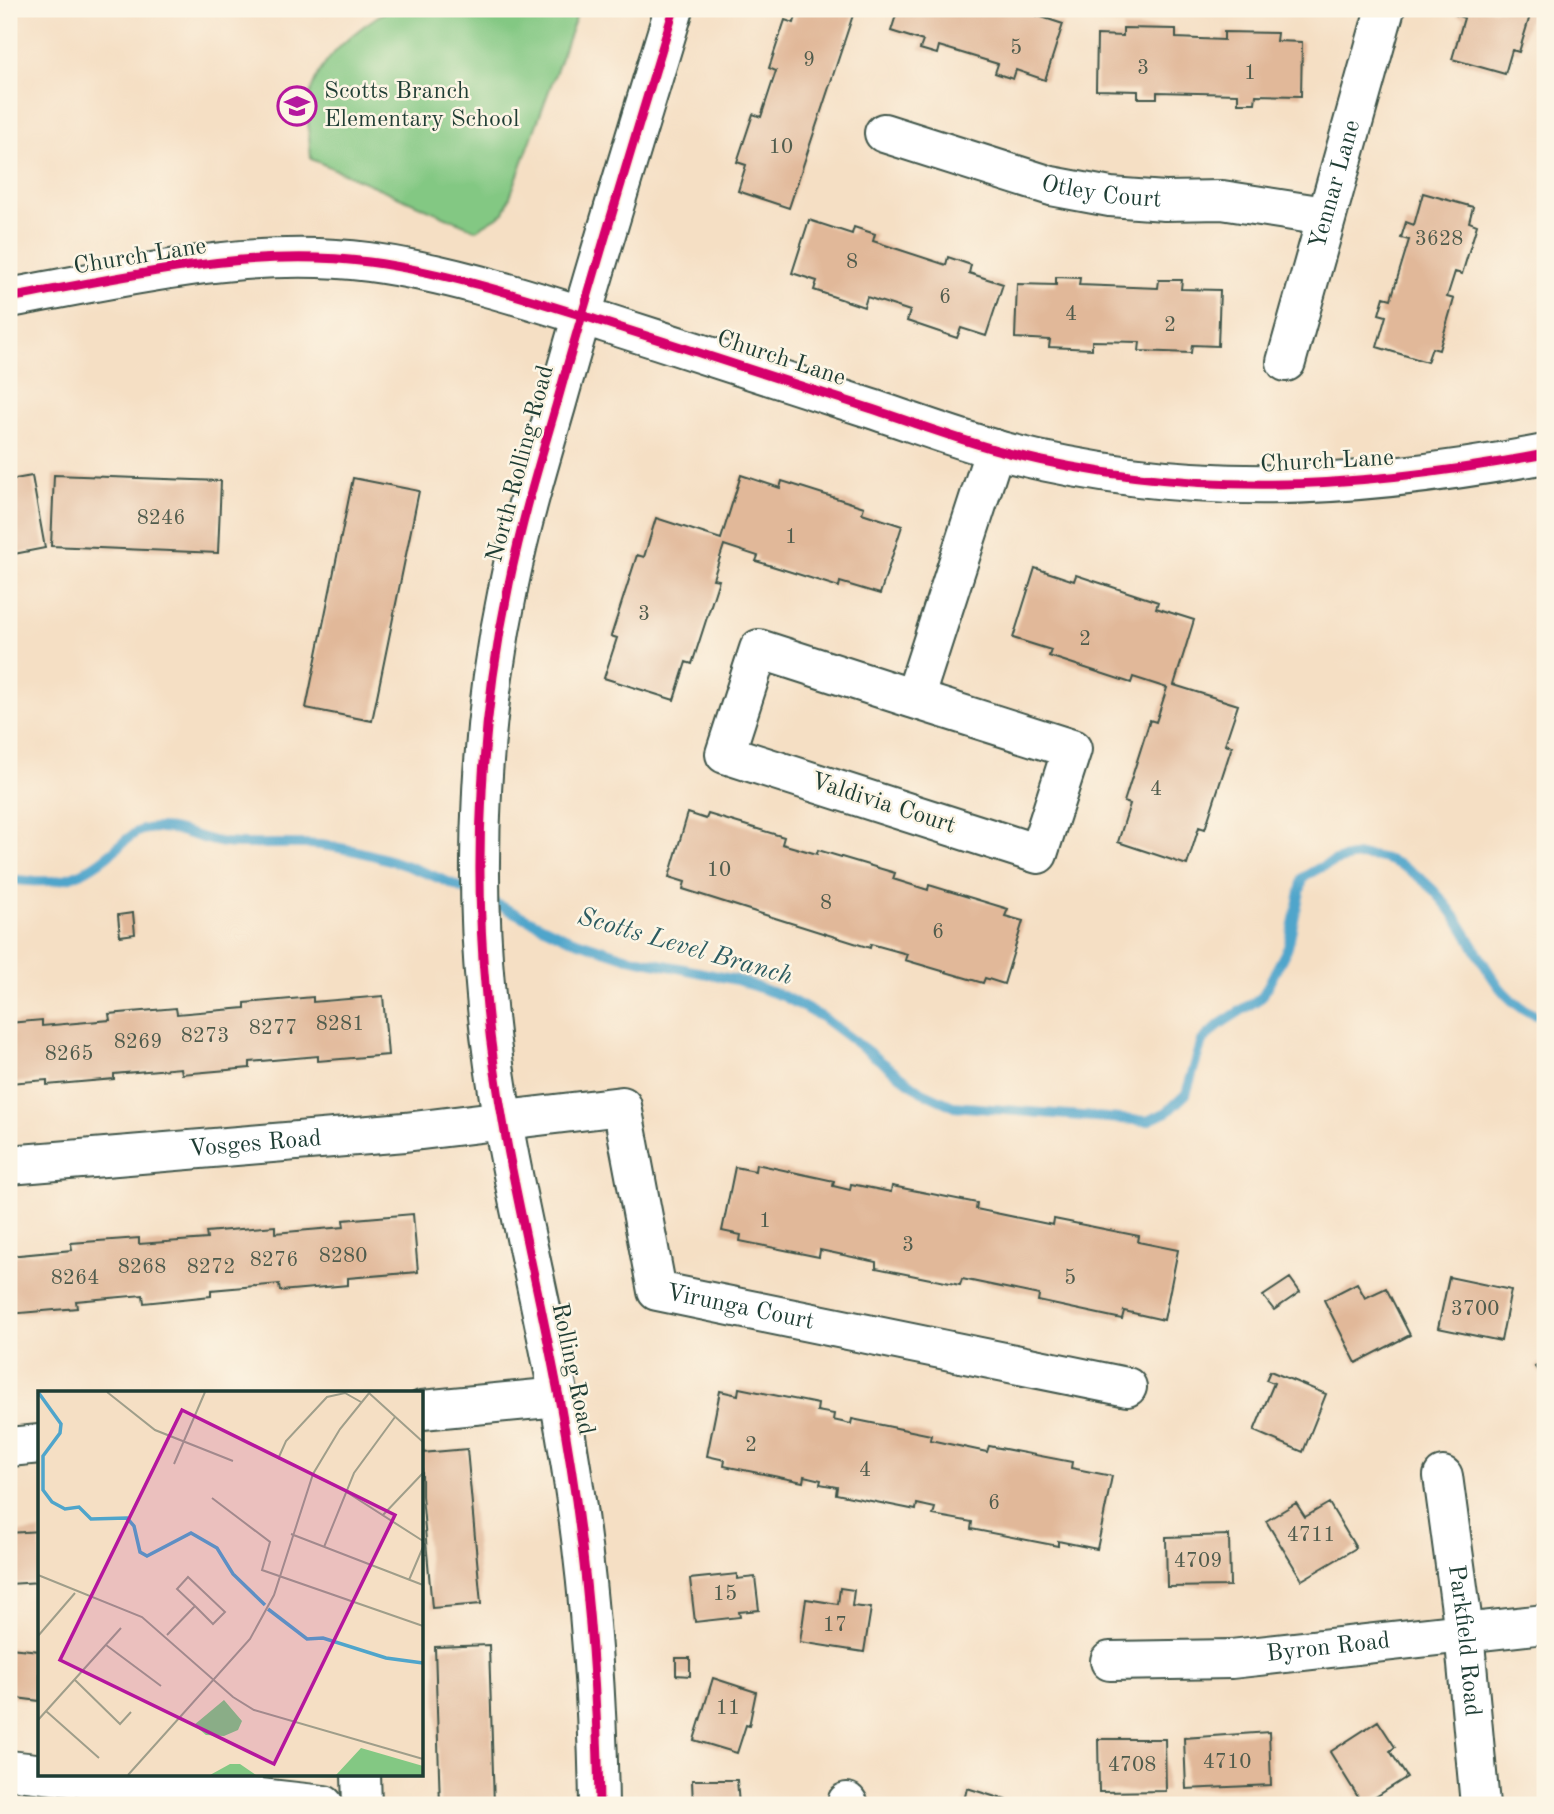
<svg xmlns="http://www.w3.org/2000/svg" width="1554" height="1814" viewBox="0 0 1554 1814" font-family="'Old Standard TT',serif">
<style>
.green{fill:#83c883;stroke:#51825c;stroke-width:2}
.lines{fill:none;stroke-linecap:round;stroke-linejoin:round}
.stream{stroke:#4fa5cb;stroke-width:10}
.building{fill:#e1b899}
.minor-casing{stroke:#3f554a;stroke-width:42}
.minor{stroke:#fff;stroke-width:38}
.cycleway-casing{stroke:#fcf5e5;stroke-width:13}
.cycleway{stroke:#d6006c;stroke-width:9}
.labels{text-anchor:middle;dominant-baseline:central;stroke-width:5;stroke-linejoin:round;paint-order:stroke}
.number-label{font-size:21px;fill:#505c4d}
.poi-label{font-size:24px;fill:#1f3d34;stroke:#fcf5e5;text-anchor:start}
.street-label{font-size:24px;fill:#1f3d34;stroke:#fcf5e5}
.water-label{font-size:26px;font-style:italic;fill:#2d5c61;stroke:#fcf5e5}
.inset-river{fill:none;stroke:#4fa5cb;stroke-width:3.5}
.inset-road{fill:none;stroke:#9f9e8a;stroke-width:2}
.view{fill:#b5179e;fill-opacity:0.15;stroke:#b5179e;stroke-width:3.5}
.inset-edge{fill:none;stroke:#1f3d34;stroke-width:3.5}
</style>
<rect width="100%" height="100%" fill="#fcf5e5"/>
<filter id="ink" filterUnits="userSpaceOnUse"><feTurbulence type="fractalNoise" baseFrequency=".0143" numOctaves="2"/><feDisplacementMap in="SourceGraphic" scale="14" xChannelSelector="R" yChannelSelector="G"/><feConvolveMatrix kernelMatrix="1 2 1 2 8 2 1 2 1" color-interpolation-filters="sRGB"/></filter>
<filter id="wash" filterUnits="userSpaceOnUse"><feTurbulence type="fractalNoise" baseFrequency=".00686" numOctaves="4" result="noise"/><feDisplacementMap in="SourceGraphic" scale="28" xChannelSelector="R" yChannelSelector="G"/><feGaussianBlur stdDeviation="1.57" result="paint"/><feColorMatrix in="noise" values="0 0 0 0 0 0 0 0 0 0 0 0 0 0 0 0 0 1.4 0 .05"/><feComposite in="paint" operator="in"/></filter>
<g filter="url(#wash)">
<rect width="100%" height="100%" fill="#f5dfc4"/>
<path class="green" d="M390,9H579L504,213L476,230L311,159C310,142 305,108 310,94C321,57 358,27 390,9Z"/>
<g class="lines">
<path class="stream" d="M9,879C54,885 76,882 112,852C121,845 131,833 142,830C172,822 195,839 224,843C256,846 289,842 320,845C374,851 424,870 472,893
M490,901L567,938L625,957L737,980L783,996L822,1017L922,1092L953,1106L1147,1121L1167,1112L1186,1094L1202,1041L1220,1024L1262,997L1288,947L1303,878C1369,833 1418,862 1459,922C1484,959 1498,1006 1545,1018"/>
</g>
<g id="blocks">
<path class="building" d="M798,9H835L853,15L789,208L738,191L746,165L737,162L753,114L761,117L776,71L769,68L785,20L794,23Z
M898,9H1017L1063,24L1045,80L1016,70L1013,79L995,73L998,64L939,46L937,54L920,49L923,41L891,31Z
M1458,9H1532L1519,52L1512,50L1505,74L1452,59L1464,18L1456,15Z
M1123,28L1176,29V38L1224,40V32L1277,33L1276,41L1302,42L1301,96L1256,95L1255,103H1238V94L1157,92V98H1138V91L1096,90L1097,35L1123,36Z
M1423,193L1473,207L1469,222L1477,225L1462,274L1455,272L1447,297L1454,299L1439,350L1432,348L1427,362L1377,347L1386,316L1379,314L1384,297L1391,299L1409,240L1401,238L1406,222L1414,225Z
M809,220L852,234L854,227L875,234L873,241L946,265L948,257L971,265L969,273L1003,284L986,336L961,328L957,338L907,321L910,311L867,297L864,307L814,290L817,281L792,273Z
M1056,277L1080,278L1079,285L1158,288L1159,280H1182L1181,289L1220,290L1218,346L1192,345L1191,353L1139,351L1140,342L1092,341V349L1049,347L1050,340L1015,338L1017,284L1056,285Z
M54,475L221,481L218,553L51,546Z
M741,475L780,488L782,481L864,507L862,513L902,526L880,594L840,582L839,587L756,561L758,556L724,545L713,579L719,580L692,664L686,662L674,700L604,678L617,638L611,636L637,555L644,557L656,518L721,539Z
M32,476L45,548L9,555V480Z
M353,478L419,491L372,721L306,708Z
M1035,568L1074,581L1076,575L1158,602L1156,608L1194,620L1174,685L1238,705L1225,744L1232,746L1205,829L1199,827L1187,865L1118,842L1130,804L1124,802L1150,720L1156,722L1167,688L1133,677L1131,683L1049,656L1051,650L1013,638Z
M688,813L706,819L708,814L784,837L782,844L817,854L818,850L895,873L893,879L928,890L929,885L1008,909L1005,916L1023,921L1004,984L985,978L983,983L905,960L907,954L871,944L870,948L683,889L685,882L669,877Z
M133,913L135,934L120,936L118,915Z
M383,996L388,1055L318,1061V1056L250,1062V1068L182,1074L181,1068L147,1071L114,1074V1079L47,1085V1080L9,1083V1023L42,1020V1026L110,1020L109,1014L176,1008L177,1014L245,1008V1003L313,997V1002Z
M756,1164L834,1181L833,1186L850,1190L851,1184L891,1192L892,1186L977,1203L976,1209L1053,1225L1054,1219L1139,1236L1138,1242L1178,1250L1164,1320L1124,1311L1122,1319L1038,1301L1039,1295L962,1279L960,1285L876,1268V1262L820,1250L819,1257L740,1241L741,1235L722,1231L735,1167L755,1171Z
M413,1214L418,1272L348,1278V1285L280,1291L279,1284L211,1290V1296L144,1303L143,1295L76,1301L77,1308L9,1314V1256L72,1250L71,1243L139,1238V1244L207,1239L206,1232L275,1226V1233L309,1230L344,1227L343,1220Z
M1449,1277L1511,1290L1501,1341L1438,1328Z
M1290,1278L1300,1292L1274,1310L1263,1296Z
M1357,1283L1365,1298L1386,1288L1410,1335L1356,1363L1324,1300Z
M1545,1359V1380L1535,1367Z
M1270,1371L1326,1394L1303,1452L1254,1431L1274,1383L1266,1380Z
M739,1388L818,1404L817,1411L834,1414L833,1420L851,1424L852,1419L931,1435L930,1440L987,1452L989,1446L1072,1462L1071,1468L1112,1476L1097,1549L1058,1541V1546L971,1529L972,1522L933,1515L935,1508L917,1504L916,1510L836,1494L837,1487L820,1484L821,1480L804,1476L803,1482L724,1466L725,1460L707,1456L720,1391L738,1395Z
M467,1449L481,1604L432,1608L422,1496V1453Z
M1296,1503L1305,1517L1329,1503L1356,1548L1302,1580L1266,1521Z
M40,1531V1582L9,1584V1533Z
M1229,1535L1230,1586L1167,1587L1166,1537Z
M737,1574V1579L755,1577L759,1610L739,1612L740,1617L695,1622L690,1579Z
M840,1588L854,1590L852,1606L871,1608L864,1652L800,1642L806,1599L838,1604Z
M489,1645L494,1805H440L435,1647Z
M9,1648L40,1651V1701L9,1697Z
M676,1658H690V1676L676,1675Z
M713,1678L756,1692L749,1726L746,1725L737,1753L694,1740Z
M1378,1721L1395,1747L1390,1751L1407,1777L1363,1805L1330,1752Z
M1269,1732L1271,1785L1186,1789L1184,1738Z
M1098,1739H1165L1166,1791L1099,1792Z
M692,1780H737L739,1805H693Z
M967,1788L1009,1801L1008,1805H963Z"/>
</g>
</g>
<g filter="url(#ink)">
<use href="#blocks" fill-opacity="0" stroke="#3f554a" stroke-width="2"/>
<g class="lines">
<g class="minor-casing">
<g id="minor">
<path id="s1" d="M884,133L1051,186L1110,197L1165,201L1222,200L1325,216"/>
<path d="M9,298C126,277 250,246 369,262C450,273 529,299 606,323C694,351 782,380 869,408C912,422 954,438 997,450C1187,500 1354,490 1545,454"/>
<path id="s2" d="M1286,362L1385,9"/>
<path d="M914,699L1072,749L1038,854L725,754L759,649L914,699L995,449"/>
<path id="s3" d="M9,1165L405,1132L622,1106L657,1291L1127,1387"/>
<path d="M422,1410L559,1397"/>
<path d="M9,1447L40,1444"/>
<path id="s4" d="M1443,1476L1464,1632L1480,1805"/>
<path id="s5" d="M1110,1661L1231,1659L1545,1624"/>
<path d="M9,1770L324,1805"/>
<path d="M361,1774L362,1805"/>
<path d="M847,1802L849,1805"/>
<path d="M599,1805C597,1670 585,1536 560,1403C535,1267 498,1134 486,996C473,860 481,717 509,584C521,524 539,464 556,406C593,273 634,141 674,9"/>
</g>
</g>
<use href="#minor" class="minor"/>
<g class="cycleway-casing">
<path id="cycleway" d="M9,298C126,277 250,246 369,262C450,273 529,299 606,323C694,351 782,380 869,408C912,422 954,438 997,450C1187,500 1354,490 1545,454
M599,1805C597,1670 585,1536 560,1403C535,1267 498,1134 486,996C473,860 481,717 509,584C521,524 539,464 556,406C593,273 634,141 674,9"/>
</g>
<use href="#cycleway" class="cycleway"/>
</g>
</g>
<defs>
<g id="school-ring" transform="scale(2.0125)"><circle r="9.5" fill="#fcf5e5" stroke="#b5179e" stroke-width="1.5"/><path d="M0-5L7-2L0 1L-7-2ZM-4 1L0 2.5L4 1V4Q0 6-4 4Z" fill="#b5179e"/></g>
</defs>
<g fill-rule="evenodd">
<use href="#school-ring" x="297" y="106"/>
</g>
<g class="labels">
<g class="number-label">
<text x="1016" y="48">5</text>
<text x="809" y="60">9</text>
<text x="1143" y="68">3</text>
<text x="1250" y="73">1</text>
<text x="781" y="147">10</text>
<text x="1439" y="239">3628</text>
<text x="852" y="262">8</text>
<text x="945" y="297">6</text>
<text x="1071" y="314">4</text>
<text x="1170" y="325">2</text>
<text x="161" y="518">8246</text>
<text x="791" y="537">1</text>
<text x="644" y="614">3</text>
<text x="1085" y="639">2</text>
<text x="1156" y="789">4</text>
<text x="719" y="870">10</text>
<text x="826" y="903">8</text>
<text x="938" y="932">6</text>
<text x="340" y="1024">8281</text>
<text x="273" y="1028">8277</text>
<text x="205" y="1036">8273</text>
<text x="138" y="1042">8269</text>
<text x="69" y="1054">8265</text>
<text x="765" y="1221">1</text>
<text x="908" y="1245">3</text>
<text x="343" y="1256">8280</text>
<text x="274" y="1260">8276</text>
<text x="142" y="1267">8268</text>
<text x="211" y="1267">8272</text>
<text x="75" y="1278">8264</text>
<text x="1070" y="1278">5</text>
<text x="1475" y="1309">3700</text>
<text x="751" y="1445">2</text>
<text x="865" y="1470">4</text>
<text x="994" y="1503">6</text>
<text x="1311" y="1535">4711</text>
<text x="1198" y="1561">4709</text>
<text x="725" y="1594">15</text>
<text x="835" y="1625">17</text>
<text x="728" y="1708">11</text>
<text x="1227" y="1762">4710</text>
<text x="1132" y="1765">4708</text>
</g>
<g class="poi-label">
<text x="324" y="92">Scotts Branch<tspan x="324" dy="28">Elementary School</tspan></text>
</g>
<g class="street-label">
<text stroke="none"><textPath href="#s2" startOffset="184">Yennar Lane</textPath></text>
<text stroke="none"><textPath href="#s1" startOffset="226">Otley Court</textPath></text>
<text transform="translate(140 257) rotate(-9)">Church Lane</text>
<text transform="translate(781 359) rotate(18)">Church Lane</text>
<text transform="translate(1327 462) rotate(-3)">Church Lane</text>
<text transform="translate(521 464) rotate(-75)">North Rolling Road</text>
<text transform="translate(883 804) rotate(18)">Valdivia Court</text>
<text stroke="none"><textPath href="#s3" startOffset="247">Vosges Road</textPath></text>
<text stroke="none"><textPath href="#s3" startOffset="889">Virunga Court</textPath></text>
<text transform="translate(572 1369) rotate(78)">Rolling Road</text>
<text stroke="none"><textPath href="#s4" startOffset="166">Parkfield Road</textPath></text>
<text stroke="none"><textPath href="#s5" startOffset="219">Byron Road</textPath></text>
</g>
<g class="water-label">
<text transform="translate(685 947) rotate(16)">Scotts Level Branch</text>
</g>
</g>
<g transform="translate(38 1391)">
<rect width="385" height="385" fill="#f5dfc4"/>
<path d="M186,309L204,330L200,339L186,345L168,344L156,334ZM323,357L385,375V384H298ZM192,373H202L218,384H172Z" fill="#83c883"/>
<path class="inset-river" d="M0,1L23,33L22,42L5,65V99L14,111L27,118L41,116L53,128L89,127L96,135L102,161L109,165L153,142L179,157L195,183L227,214M230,218L269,248L285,247L348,267L385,272"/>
<path class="inset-road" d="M69,1L117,39L195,70M331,2L385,51M240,68L248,50L289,6L307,2L323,11M136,73L167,1M307,100L385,150M174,107L232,151L224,179L385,235M345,124L385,82M253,143L385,194M286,156L316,82L357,26M0,184L104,226L195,306L216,319L385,368M371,189L385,156M129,244L157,215L175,233L187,221L150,186L139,198L157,215M0,245L37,202M68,254L123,295M37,289L82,333L93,321M8,320L61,367M0,329L83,237M90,384L212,248L236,204L275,83L302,38L332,1"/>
<path class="view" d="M144,19L357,124L236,373L22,269Z"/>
<rect width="385" height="385" class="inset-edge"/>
</g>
<rect width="1554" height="1814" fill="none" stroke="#fcf5e5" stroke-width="35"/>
</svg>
